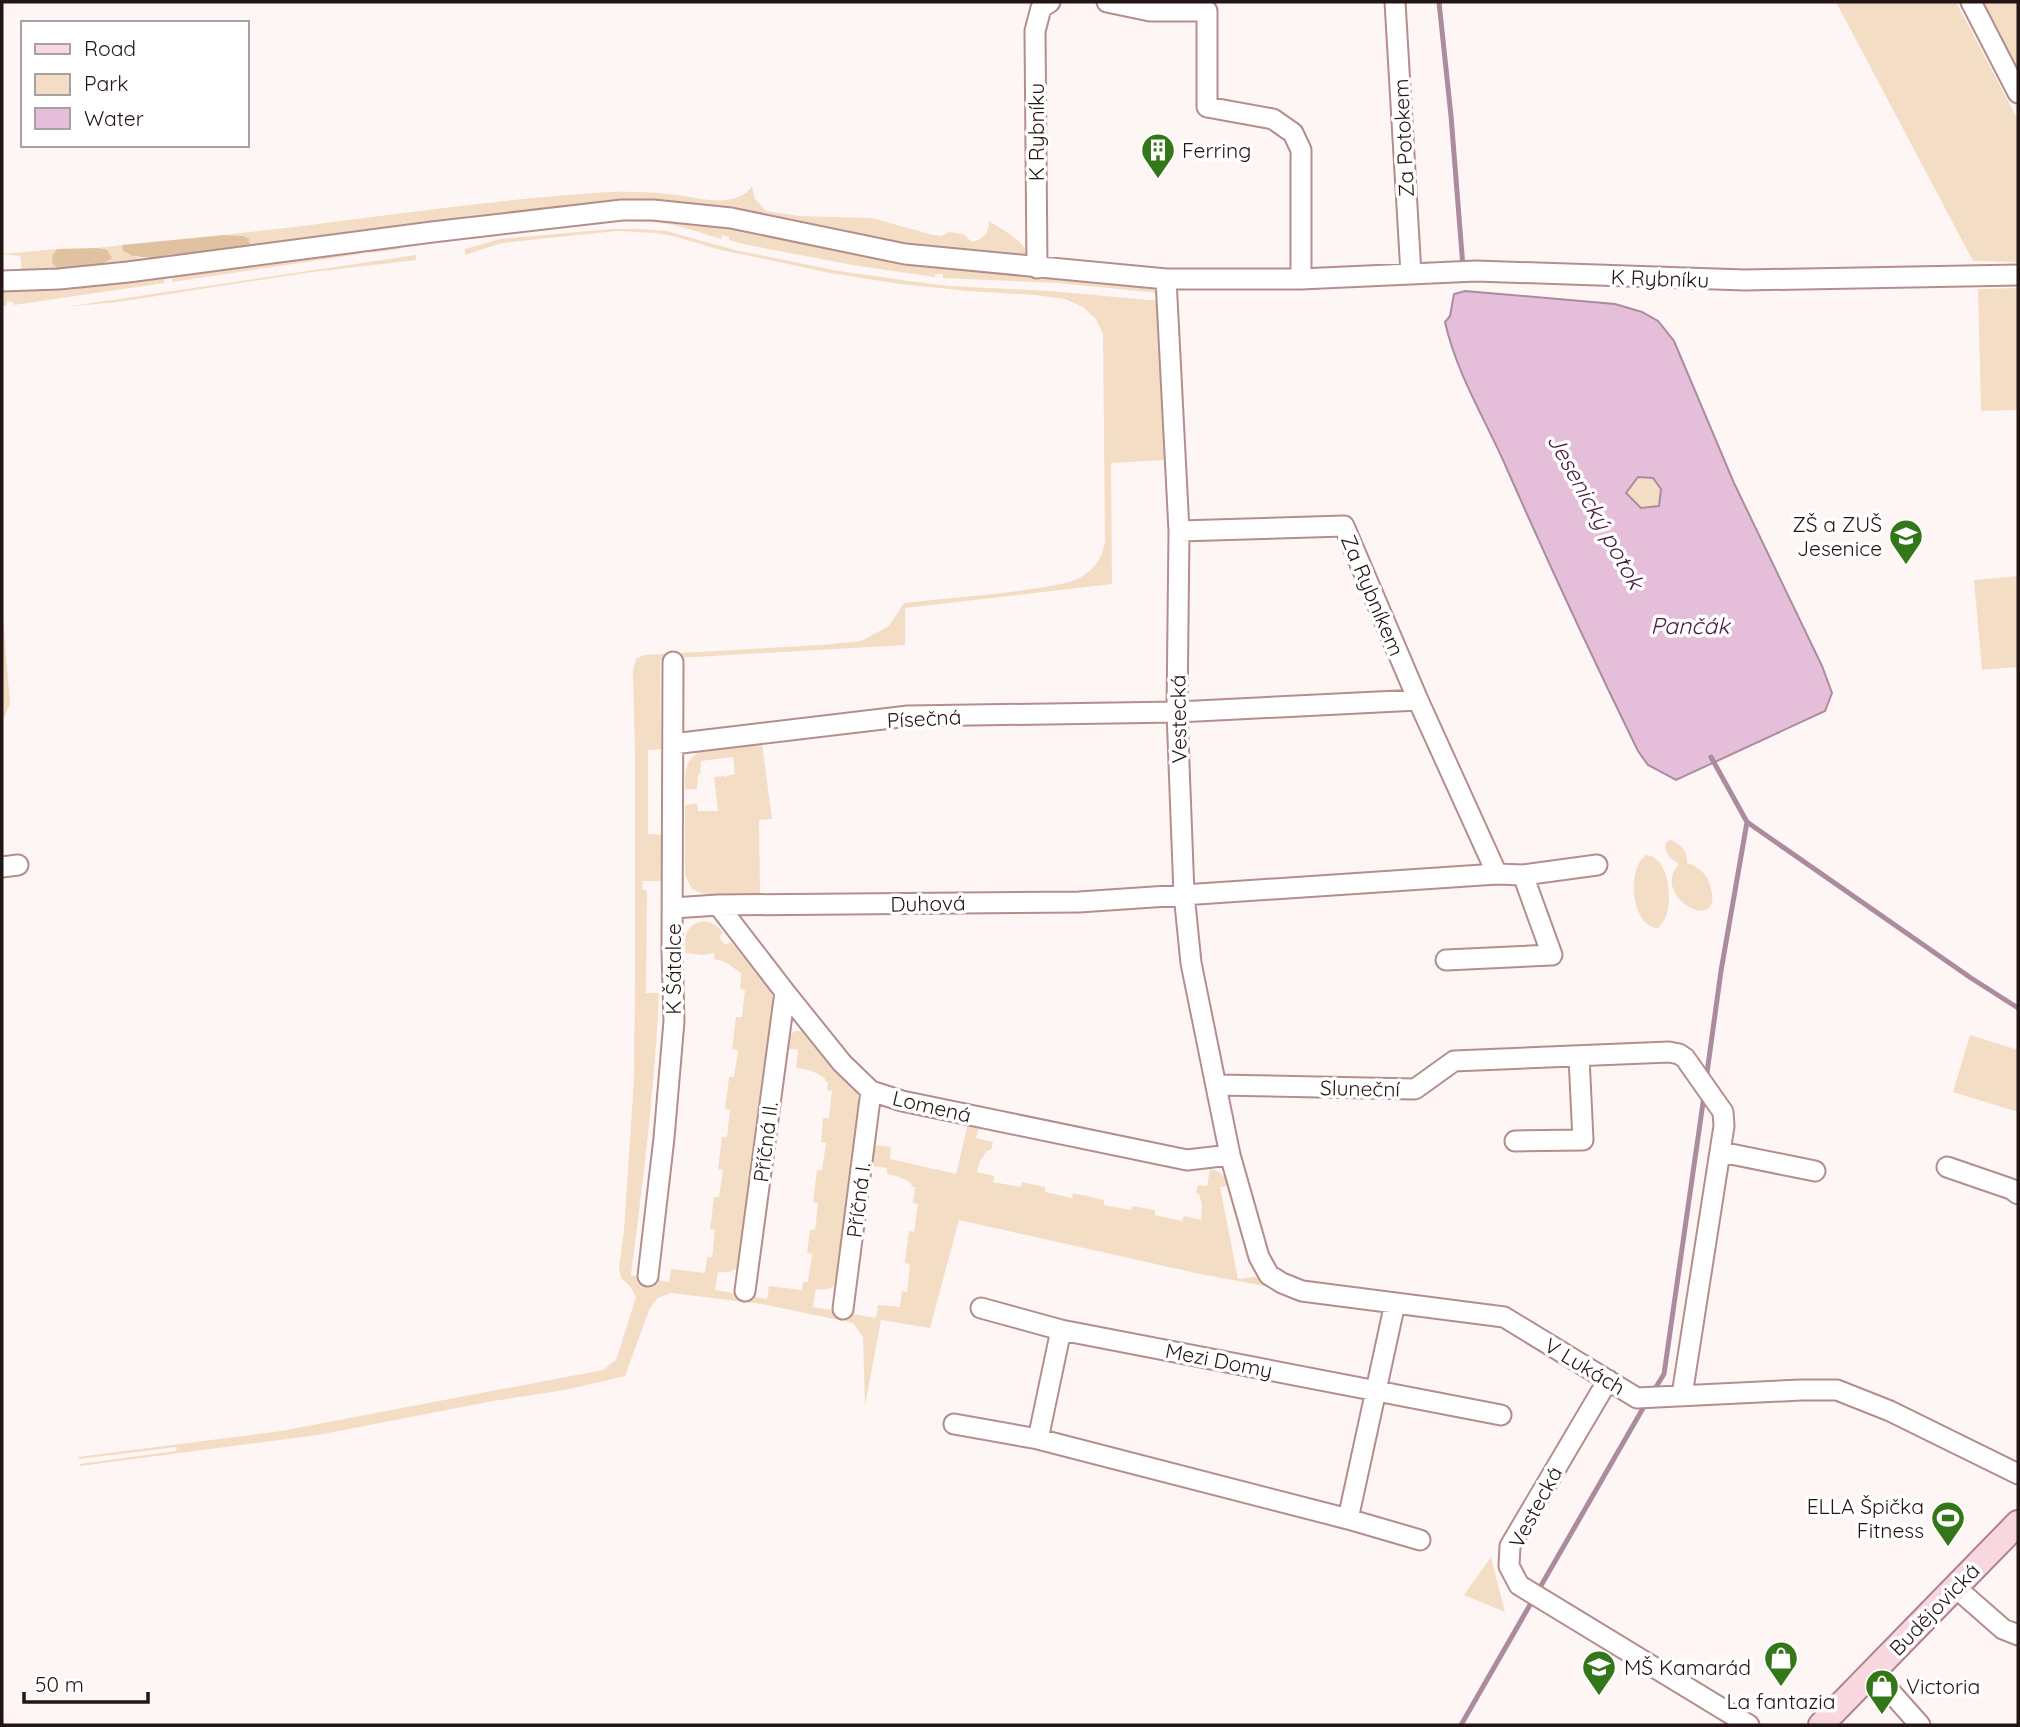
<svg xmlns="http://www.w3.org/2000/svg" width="2020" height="1727" viewBox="0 0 2020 1727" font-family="Quicksand,sans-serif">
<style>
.green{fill:#f4ddc5}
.forest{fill:#e0c2a1}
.water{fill:#e5bfda;stroke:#ab8c9f;stroke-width:2;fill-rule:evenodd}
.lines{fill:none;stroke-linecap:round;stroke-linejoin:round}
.stream{stroke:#ab8c9f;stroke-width:5}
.minor-casing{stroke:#b48e8b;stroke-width:23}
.major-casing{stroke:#ab828c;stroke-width:28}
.minor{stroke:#fff;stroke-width:19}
.major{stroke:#f8d7e0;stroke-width:24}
.labels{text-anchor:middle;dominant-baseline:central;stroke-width:7;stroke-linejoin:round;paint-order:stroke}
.street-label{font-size:21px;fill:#231514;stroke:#fff}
.poi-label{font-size:21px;fill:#231514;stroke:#fff;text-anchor:start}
.water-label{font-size:23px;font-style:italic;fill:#491c3f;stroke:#fff}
</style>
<rect width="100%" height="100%" fill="#fef6f5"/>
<path class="green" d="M1836,2H1956L2018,120V262L1973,261Z
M1981,2H2018V72Z
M752,186L755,199L766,211L799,216L872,218L929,234L941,236L949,232L963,234L972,242C984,239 989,233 989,221C1002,230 1025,240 1028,256L1024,259L930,251L690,208L158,263L22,272L20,256L2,254L57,249L53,254L57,268L98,266L106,249L96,248L122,245L123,251C134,257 148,262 160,258C166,257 170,254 176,254C196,255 217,254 237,248L243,236L224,235C352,221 480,200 609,192C632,191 655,192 678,195C692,197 711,202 725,200C735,199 747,195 752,186Z
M622,218L699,221L1152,285L1158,293L1058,283L943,278V274H935V277L852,265L743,244L729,240V237L722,235L721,239C703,234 686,227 668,224C632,218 596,222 560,226Z
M611,229H640L666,231L735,250L839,271L902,280L950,286L1050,291L1161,301L1164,460L1111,463L1112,584L905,608V645L660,659L661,749L648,750V834L661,835V881H643L642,889L647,891L646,993H659C655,1088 643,1181 631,1275L669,1282L671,1269L705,1273L707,1257H712L715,1230L710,1229L714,1197H719L723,1170L718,1169L722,1137H727L730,1110L725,1109L729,1077H734L738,1050L732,1049L736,1017H742L745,990L740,989L741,973L725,962L714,959L715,953L704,955L685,953C685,945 684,937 688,930C698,916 715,921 723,933L719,937L725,945L730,942L733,944L771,991L773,999L741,1260C738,1272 729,1273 718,1272L715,1290L767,1299L769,1286L802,1290L803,1282H808L812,1254L807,1253L810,1230H815L818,1203L813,1202L817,1170H822L826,1143L821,1142L823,1118H829L832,1091L827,1090L828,1082L825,1081V1079C817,1072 807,1069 796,1068L798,1050L785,1048L790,1035L795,1031H804L840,1074L856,1090L859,1102L838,1278C835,1289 827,1291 816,1289L813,1307L876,1318L878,1305L900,1307L902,1291L907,1292L910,1264L905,1263L909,1231L914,1232L918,1204L913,1203L915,1187H911L912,1184C904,1178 897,1176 887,1174V1168L871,1166V1149L874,1145L891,1147L890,1159L956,1174L968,1124L979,1126L976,1138L993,1142L991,1150L987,1151L980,1161L977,1172L994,1176L993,1182L1021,1187L1022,1182L1045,1187V1192L1072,1198L1073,1193L1104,1200V1205L1131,1210L1132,1206L1155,1210V1215L1182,1221L1184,1216L1201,1220L1202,1204L1199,1194L1196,1193L1198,1185L1207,1186L1210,1169C1221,1171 1225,1176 1229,1186L1220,1187L1238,1279L1261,1276L1268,1284L1265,1286L1200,1274L959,1220L930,1328L881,1320L865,1406L863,1337L853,1323L762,1304L671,1293L658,1298L650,1308L625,1376L565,1390L493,1401L318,1435L80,1466L79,1464L176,1451L177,1447L79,1459L78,1457L281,1431L603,1370L616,1360L636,1297L630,1286L621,1278L619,1268L624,1230L634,1079L635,972V754L633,670L636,659L644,655L822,645L861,641L889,626L904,603C950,598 998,595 1045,587C1057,584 1070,584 1081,577C1095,569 1102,558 1105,542L1103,334L1096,319L1083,307L1065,299L1035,295L968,291L900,284L830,273L717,249L673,236L655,233L617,231L502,243L465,255V249L500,239Z
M388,242L400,247V249L369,253L368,249L360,251L361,254L172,282V278L165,279L164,283L14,305L13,302H7V306H2V288Z
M416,255V260L305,273L118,302L65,307Z
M2018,288V410L1981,411L1978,289Z
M1638,477L1653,478L1661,489L1659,506L1641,508L1626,492Z
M2018,576V667L1982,670L1974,580Z
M2,604L10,704L2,722L3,683H2Z
M762,744L772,819L759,820L760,895H706L692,889L685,875V805L697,803L698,811H718L714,777L724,776L726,778V776L735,774L733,757L701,761L700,774L698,775L697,789L685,790C685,772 684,759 702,751Z
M1671,840C1681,844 1688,852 1687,863C1698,866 1707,874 1710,885C1727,938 1648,898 1679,864L1670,858L1665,849L1666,842Z
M1646,855C1672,857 1676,914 1658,928C1631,927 1626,869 1646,855Z
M1970,1035L2018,1050V1112L1953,1092Z
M1491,1557L1505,1612L1464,1595Z"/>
<path class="forest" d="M224,235L243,236L249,239L250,245L228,251L184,256L177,254L167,255L158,259L133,256L123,251L122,245Z
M96,248L106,249L112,258L99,266L57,268L52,263L53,254L57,249Z"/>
<path class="water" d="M1465,291L1615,304L1642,312L1658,321L1674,341L1734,483L1822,666L1832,693L1825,711L1676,780L1648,765L1638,751C1591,655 1546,558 1503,460C1482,414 1456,371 1445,322L1450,316L1454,294ZM1638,477L1653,478L1661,489L1659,506L1641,508L1626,493Z"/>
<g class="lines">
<path class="stream" d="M1439,2L1451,116L1463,267
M1711,757L1747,822L1971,978L2018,1008
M1706,1080L1721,971L1747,822
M1653,1392L1664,1374L1704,1096
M1461,1725L1646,1403"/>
<g class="minor-casing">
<path id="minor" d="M1107,2L1150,11H1207V107L1273,119L1293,133L1301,150V279
M1395,2L1411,274
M1971,2L2018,93
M1037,268L1035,31L1041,8L1050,2
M1166,279L1179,531L1177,712L1184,894L1191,963L1230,1155L1259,1257L1269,1275L1282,1283L1302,1291L1504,1317L1637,1398L1801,1390H1837L1890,1411L2018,1474
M2,281L59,279L128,272L432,232L622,210H653L731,218L905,254L1166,279H1301L1476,271L1745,280L2018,275
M1179,531L1344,526L1418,700L1497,874
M673,744L908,716L1177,712L1418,700
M2,867L18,865
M718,905L785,992L842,1063L871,1091L902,1101L1187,1160L1230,1155
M673,908L718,905L1079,902L1497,874L1523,875L1597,865
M1446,960L1552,955L1523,875
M1217,1085L1415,1089L1454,1061L1669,1052L1679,1054L1685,1058L1723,1112L1724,1126L1682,1395
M1515,1141L1583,1140L1579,1057
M1721,1152L1815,1171
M1947,1167L2011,1189L2018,1194
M648,1276L664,1138L674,1021L672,951L673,662
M745,1291L785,992
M981,1308L1061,1330
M843,1309L871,1091
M1608,1380L1510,1546L1509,1566L1519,1585L1749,1725
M954,1424L1038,1439
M1348,1519L1395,1303
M1420,1540L1348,1519L1038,1439L1061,1330L1501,1415
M1955,1587L2003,1629L2018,1635
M1872,1671L1920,1725"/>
</g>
<g class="major-casing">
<path id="major" d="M1821,1725L2018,1523"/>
</g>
<use href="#minor" class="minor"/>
<use href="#major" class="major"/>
</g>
<defs>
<g id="building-pin" transform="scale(1.75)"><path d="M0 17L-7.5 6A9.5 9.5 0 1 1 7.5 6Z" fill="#337718" stroke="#fff"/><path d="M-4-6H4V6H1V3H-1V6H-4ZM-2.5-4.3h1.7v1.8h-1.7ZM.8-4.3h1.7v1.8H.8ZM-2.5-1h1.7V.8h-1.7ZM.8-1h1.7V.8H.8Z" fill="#fff"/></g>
<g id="school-pin" transform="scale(1.75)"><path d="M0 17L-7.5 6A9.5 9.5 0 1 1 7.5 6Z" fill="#337718" stroke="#fff"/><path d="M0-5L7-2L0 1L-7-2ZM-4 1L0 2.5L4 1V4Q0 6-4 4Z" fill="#fff"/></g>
<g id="stadium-pin" transform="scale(1.75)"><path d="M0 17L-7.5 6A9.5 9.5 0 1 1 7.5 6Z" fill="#337718" stroke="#fff"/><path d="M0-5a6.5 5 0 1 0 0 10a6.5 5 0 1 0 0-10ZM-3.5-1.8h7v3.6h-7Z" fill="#fff"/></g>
<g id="shop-pin" transform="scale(1.75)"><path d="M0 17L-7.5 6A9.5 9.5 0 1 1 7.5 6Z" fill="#337718" stroke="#fff"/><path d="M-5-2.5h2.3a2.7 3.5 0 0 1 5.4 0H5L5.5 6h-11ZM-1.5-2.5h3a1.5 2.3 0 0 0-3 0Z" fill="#fff"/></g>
</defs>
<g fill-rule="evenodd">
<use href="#building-pin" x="1158" y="150"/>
<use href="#school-pin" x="1906" y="536"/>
<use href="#stadium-pin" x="1948" y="1518"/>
<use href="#shop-pin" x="1781" y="1658"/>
<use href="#school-pin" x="1599" y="1667"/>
<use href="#shop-pin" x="1882" y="1686"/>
</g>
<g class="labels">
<g class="street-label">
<text transform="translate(1036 132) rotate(-90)">K Rybníku</text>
<text transform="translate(1403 138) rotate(-93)">Za Potokem</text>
<text transform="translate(1660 278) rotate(2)">K Rybníku</text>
<text transform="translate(1373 595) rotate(67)">Za Rybníkem</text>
<text transform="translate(924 718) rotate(-3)">Písečná</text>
<text transform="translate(1178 719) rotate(-91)">Vestecká</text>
<text transform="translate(928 903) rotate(-1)">Duhová</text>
<text transform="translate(673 969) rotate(-90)">K Šátalce</text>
<text transform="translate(1360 1088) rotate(1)">Sluneční</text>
<text transform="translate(932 1106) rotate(13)">Lomená</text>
<text transform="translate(765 1142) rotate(-83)">Příčná II.</text>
<text transform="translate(858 1200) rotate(-83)">Příčná I.</text>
<text transform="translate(1219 1360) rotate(11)">Mezi Domy</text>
<text transform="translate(1585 1366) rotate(31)">V Lukách</text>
<text transform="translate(1535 1507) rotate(-62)">Vestecká</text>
<text transform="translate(1934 1609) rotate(-46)">Budějovická</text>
</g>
<g class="poi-label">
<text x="1182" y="150">Ferring</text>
<text x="1882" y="524" text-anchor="end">ZŠ a ZUŠ<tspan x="1882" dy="24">Jesenice</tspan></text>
<text x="1924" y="1506" text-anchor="end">ELLA Špička<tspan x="1924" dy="24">Fitness</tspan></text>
<text x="1624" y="1667">MŠ Kamarád</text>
<text x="1906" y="1686">Victoria</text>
<text x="1781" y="1701" text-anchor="middle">La fantazia</text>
</g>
<g class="water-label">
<text transform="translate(1596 511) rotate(61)">Jesenický potok</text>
<text x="1690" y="625">Pančák</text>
</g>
</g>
<rect width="2020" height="1727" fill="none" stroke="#231514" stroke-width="7"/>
<rect x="21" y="21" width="228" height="126" fill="#ffffff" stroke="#a7a1a1" stroke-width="2"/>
<rect x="35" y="44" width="35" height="10" fill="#f8d7e0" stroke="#a7a1a1" stroke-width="2"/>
<text x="84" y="56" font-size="21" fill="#231514">Road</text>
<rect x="35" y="74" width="35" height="21" fill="#f4ddc5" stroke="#a7a1a1" stroke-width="2"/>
<text x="84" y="91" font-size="21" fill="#231514">Park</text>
<rect x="35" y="108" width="35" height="21" fill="#e5bfda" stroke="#a7a1a1" stroke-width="2"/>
<text x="84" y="126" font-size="21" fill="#231514">Water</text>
<path d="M24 1692v10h124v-10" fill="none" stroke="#231514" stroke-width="3.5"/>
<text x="35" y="1692" font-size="21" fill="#231514" stroke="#ffffff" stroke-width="5" paint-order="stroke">50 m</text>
</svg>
